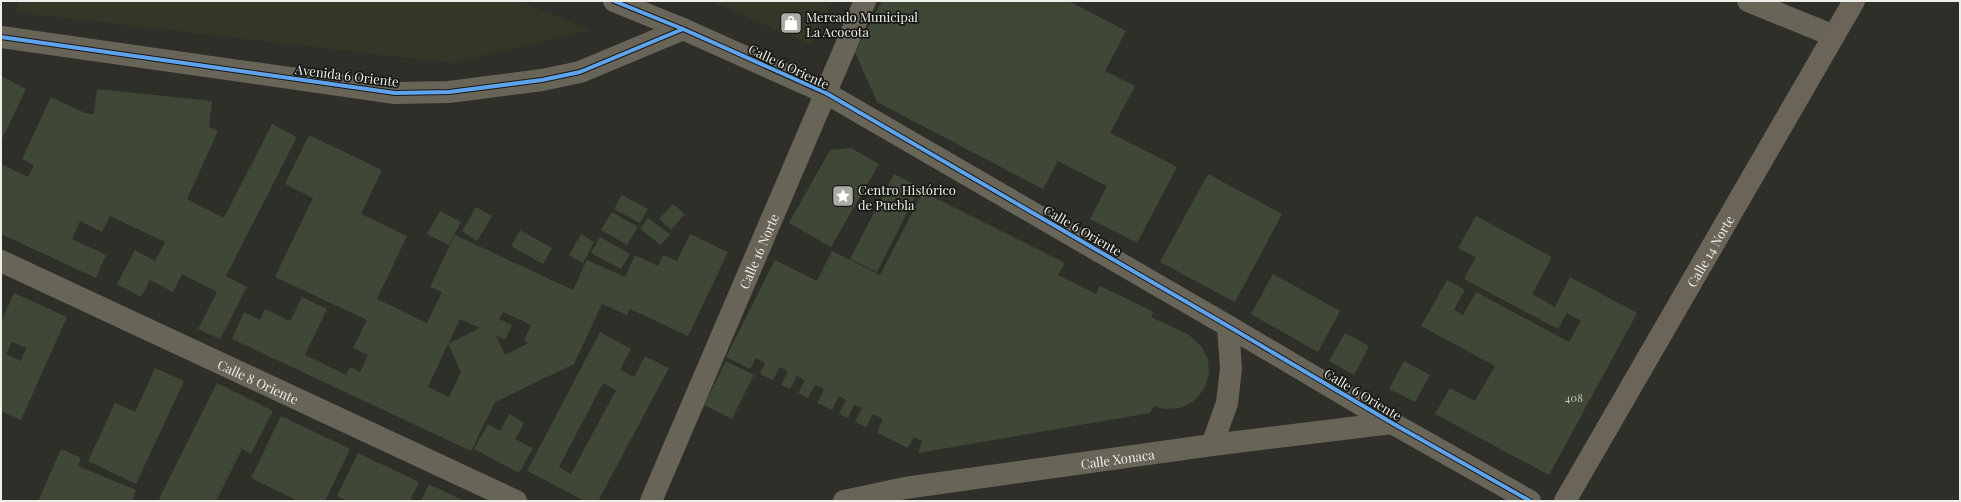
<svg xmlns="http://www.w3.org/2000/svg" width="1961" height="502" viewBox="0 0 1961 502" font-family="'Playfair Display',serif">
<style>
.built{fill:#353627}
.building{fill:#3f4836;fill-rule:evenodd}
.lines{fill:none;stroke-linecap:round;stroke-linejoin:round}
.minor{stroke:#686458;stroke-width:22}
.secondary{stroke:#6a6558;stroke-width:22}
.cycleway-casing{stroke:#181814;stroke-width:6}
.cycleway{stroke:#60a3ed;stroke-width:4}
.labels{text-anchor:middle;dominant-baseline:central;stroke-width:3.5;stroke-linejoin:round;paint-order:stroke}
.number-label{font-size:11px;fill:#c2c5bc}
.poi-label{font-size:13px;fill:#eeefe8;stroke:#181814;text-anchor:start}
.street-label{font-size:13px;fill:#eeefe8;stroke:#181814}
</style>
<rect width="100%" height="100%" fill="#2e2f29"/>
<path class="built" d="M19,1H519L591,30L451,63L14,12Z
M710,1H833L811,45Z"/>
<path class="building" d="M882,1H1069L1126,31L1105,71L1135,86L1110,133L1177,167L1137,243L1090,219L1107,186L1058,161L1043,189L877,102L855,52Z
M1,76L26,89L1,141Z
M97,89L212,101L209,127L218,131L187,199L224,218L272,124L297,137L226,276L247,287L220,339L198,329L217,292L182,274L173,292L150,280L141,297L117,284L135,250L155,261L165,242L110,216L102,232L80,221L72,239L106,255L96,278L1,234V164L28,177L34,165L22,159L51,97L85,113L94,114Z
M309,135L382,170L361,214L407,236L377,299L427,323L442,292L430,287L455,235L573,290L587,260L625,277L635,255L658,266L663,255L677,261L690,234L728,252L688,336L630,309L627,315L602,304L574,364L495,402L471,451L232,339L244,312L260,320L265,309L290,321L302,297L327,309L305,355L346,375L350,367L360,372L368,355L353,348L367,320L275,277L313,198L285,184ZM503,312L531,325L524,341L529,343L505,355L496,336L505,340L512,325L499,319ZM460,319L480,328L448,344ZM448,344L461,372L449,397L428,387Z
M851,148L879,164L831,247L789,223L830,150Z
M894,174L920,187L877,272L850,259Z
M1208,174L1282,214L1235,302L1160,262Z
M923,192L1065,263L1058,275L1096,294L1100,286L1154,312L1151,317L1189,335L1201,346L1208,359L1209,375L1204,389L1194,401L1180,408L1164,409L1154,406L1150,413L918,453L922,441L914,437L908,448L877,433L883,419L873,414L866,427L855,422L862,408L854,405L848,418L839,414L846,400L839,396L832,410L817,403L824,389L815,385L808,398L798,393L805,380L797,376L790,389L781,385L788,371L780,367L773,380L760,374L765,363L756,358L750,369L726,357L775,260L817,281L832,251L880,275Z
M622,195L648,209L640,223L614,209Z
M673,204L685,214L671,230L659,219Z
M476,207L492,216L477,241L462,231Z
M440,211L461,222L449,245L427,234Z
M612,212L638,227L627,245L601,230Z
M1476,216L1552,257L1532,294L1555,307L1570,277L1637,313L1549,475L1435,414L1450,388L1475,401L1495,366L1421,326L1447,280L1465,290L1454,310L1463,315L1476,292L1569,342L1581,321L1567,313L1558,329L1464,279L1476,257L1458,248Z
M648,218L670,234L661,245L640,229Z
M520,230L552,248L543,264L511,246Z
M581,234L594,242L583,263L569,255Z
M600,237L630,254L621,269L591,253Z
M1273,274L1340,311L1318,352L1251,314Z
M14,293L67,317L21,420L1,411V322ZM12,342L26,348L21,361L6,354Z
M600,332L631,349L620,370L634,377L645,356L669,368L598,501H585L527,471ZM603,383L616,390L571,474L559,467Z
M1345,333L1369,346L1354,375L1329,361Z
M726,361L754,375L732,419L704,405Z
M1404,361L1430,375L1415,402L1389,389Z
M155,368L184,381L136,484L88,461L115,403L135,412Z
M217,383L273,411L251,454L242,449L216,501H158Z
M509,414L524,423L515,439L533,448L519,473L474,449L488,424L500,431Z
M281,416L350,449L325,501H298L251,478Z
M61,449L81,458L78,466L136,490L132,501H38Z
M358,453L419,482L410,501H348L337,496Z
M429,484L464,501H421Z"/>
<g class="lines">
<g class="minor">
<path d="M614,1L683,29L826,93L1228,326L1392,423L1530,501"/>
<path d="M1748,1L1834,36"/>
<path d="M1,37L395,93L449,92L542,80L580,72L683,29"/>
<path id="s1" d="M1,261L516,501"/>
<path d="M1212,445L1227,403L1231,369L1228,326"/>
<path id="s2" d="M651,501L865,1"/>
<path id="s3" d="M844,501L905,488L1212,445L1392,423"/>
</g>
<path class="secondary" id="s4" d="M1565,501L1854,1"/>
<g class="cycleway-casing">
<path id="cycleway" d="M614,1L683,29L826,93L1228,326L1392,423L1530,501
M1,37L395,93L449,92L542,80L580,72L683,29"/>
</g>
<use href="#cycleway" class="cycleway"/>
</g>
<defs>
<g id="shop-square" transform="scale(1.15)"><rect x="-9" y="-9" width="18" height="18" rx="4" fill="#abaca5" stroke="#181814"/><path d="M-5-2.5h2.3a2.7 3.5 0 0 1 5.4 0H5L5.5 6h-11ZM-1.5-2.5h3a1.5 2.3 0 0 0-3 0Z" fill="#fff"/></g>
<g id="sight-square" transform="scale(1.15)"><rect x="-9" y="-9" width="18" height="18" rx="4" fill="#abaca5" stroke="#181814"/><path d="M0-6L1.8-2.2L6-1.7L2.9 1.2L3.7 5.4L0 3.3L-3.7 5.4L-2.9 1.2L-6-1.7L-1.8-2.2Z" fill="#fff"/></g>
</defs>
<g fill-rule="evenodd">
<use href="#shop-square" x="791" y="23"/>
<use href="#sight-square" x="843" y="196"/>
</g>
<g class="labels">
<g class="number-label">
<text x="1574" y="397">408</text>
</g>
<g class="poi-label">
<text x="806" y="16">Mercado Municipal<tspan x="806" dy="15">La Acocota</tspan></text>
<text x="858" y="189">Centro Histórico<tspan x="858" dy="15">de Puebla</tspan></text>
</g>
<g class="street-label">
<text transform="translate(789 66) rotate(25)">Calle 6 Oriente</text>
<text transform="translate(347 75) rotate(7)">Avenida 6 Oriente</text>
<text transform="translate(1083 230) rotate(30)">Calle 6 Oriente</text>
<text stroke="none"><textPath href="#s2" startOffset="272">Calle 16 Norte</textPath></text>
<text stroke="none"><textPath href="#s4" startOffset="289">Calle 14 Norte</textPath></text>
<text stroke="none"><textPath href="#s1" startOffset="284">Calle 8 Oriente</textPath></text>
<text transform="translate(1363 394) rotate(31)">Calle 6 Oriente</text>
<text stroke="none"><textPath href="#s3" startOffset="277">Calle Xonaca</textPath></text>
</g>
</g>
<rect width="1961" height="502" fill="none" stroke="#eeefe8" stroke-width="4"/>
</svg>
